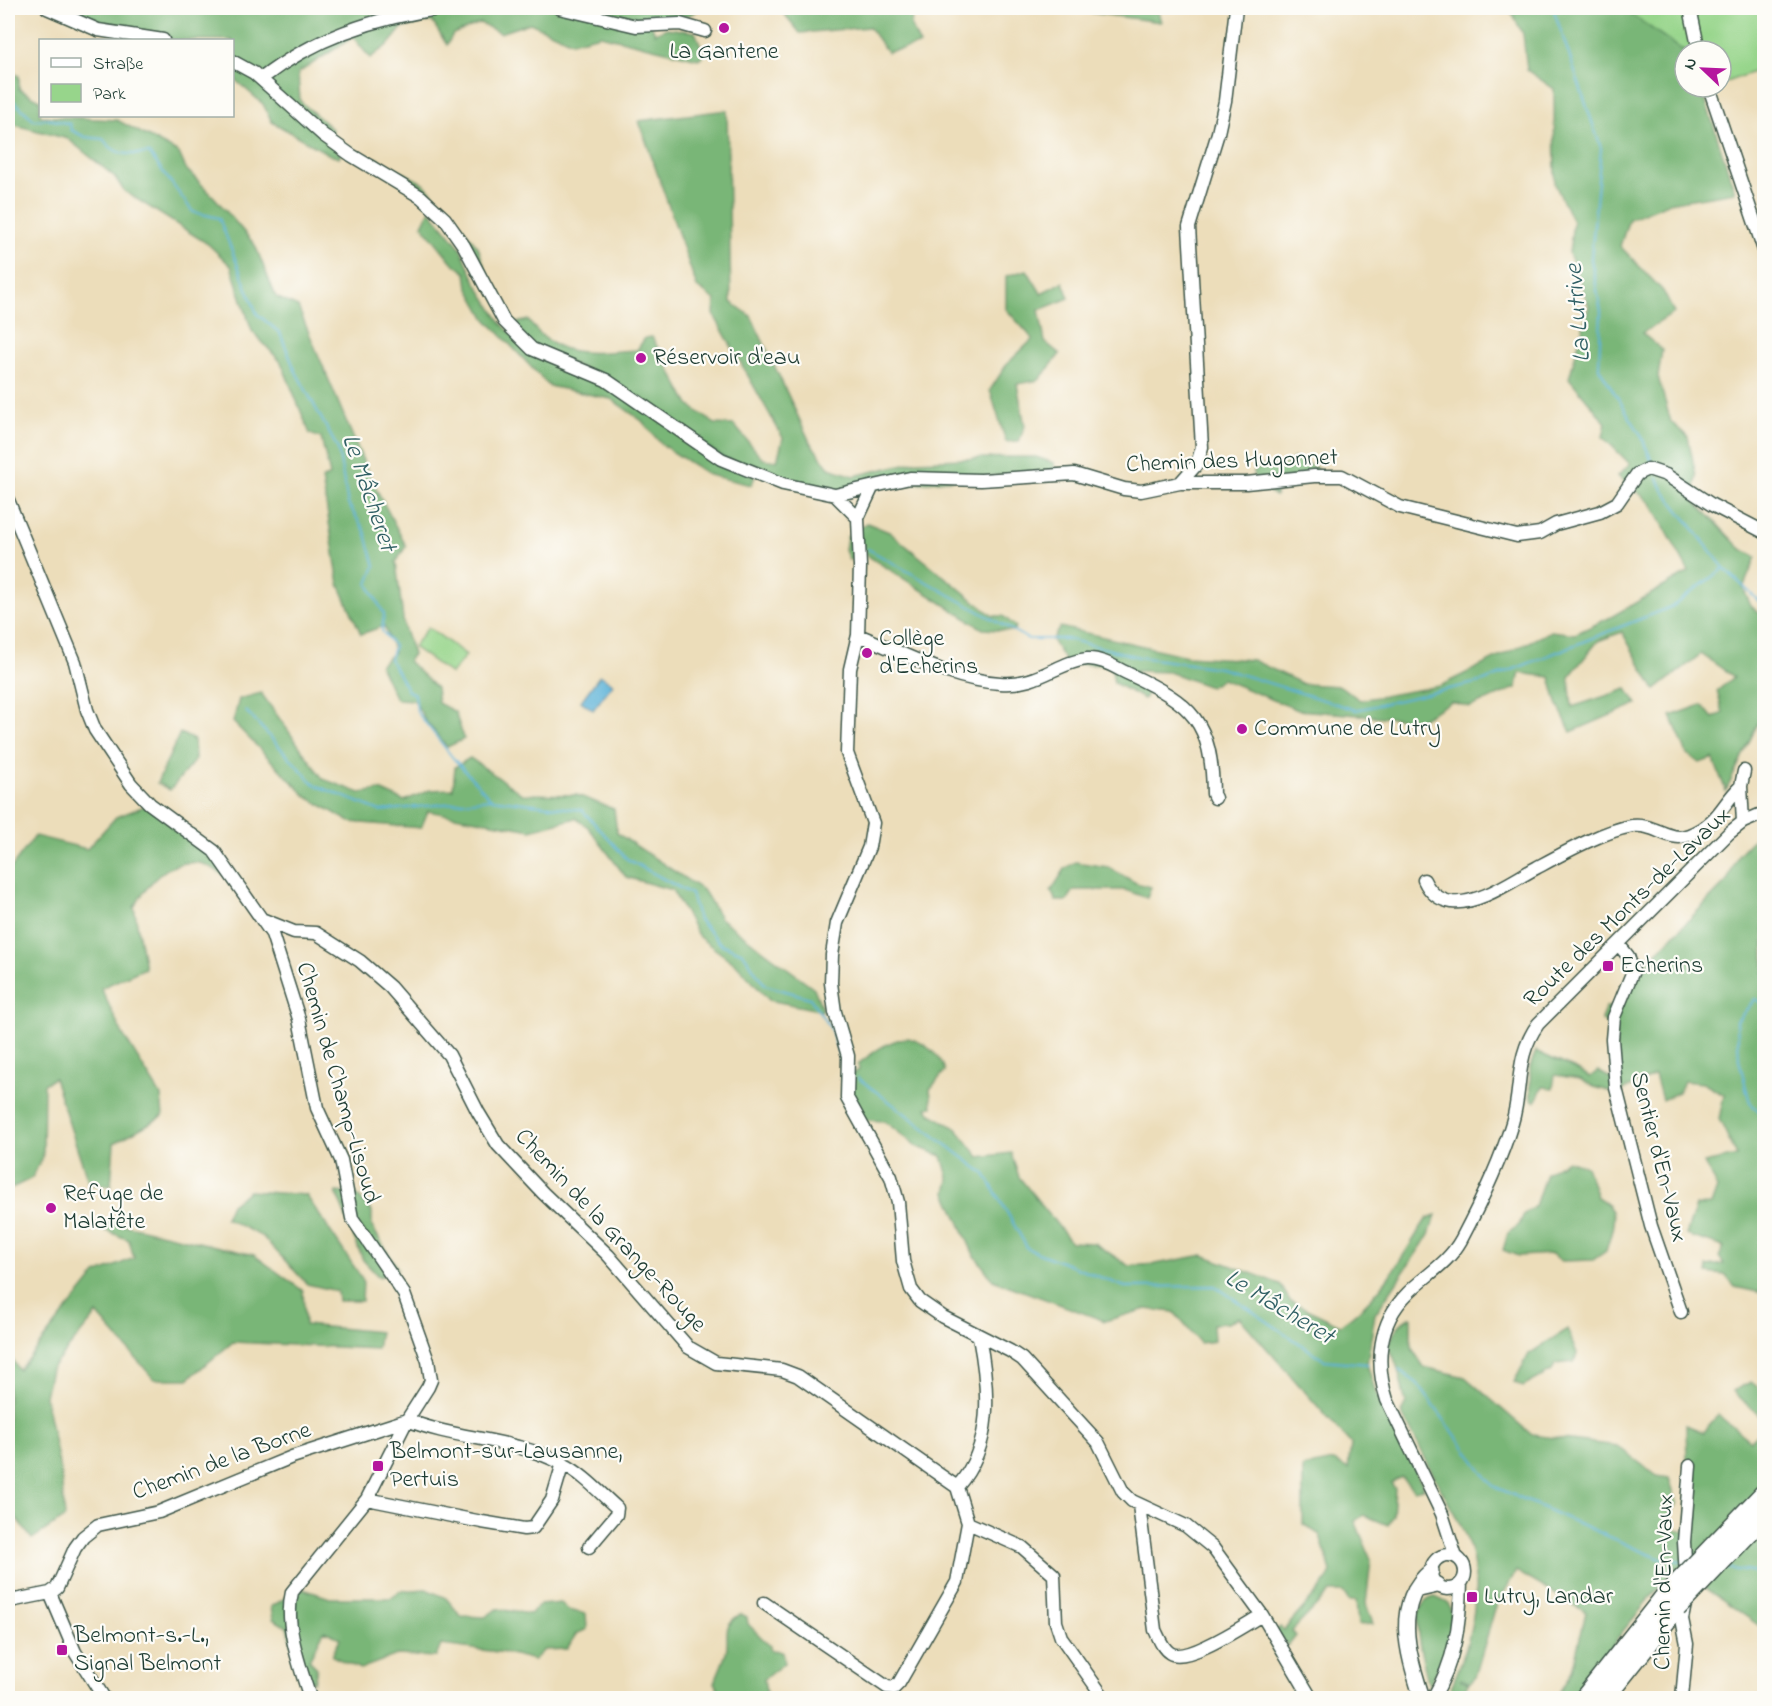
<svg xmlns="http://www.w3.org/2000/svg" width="1772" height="1706" viewBox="0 0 1772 1706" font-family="'Indie Flower',sans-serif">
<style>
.green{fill:#97d58b;stroke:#5b8960;stroke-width:1.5}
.forest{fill:#79b677;stroke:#4c7a56;stroke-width:1.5}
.water{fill:#5bb2d8;stroke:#3d7886;stroke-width:1.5}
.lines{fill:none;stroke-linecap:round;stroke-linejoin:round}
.stream{stroke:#5bb2d8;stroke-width:2}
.minor-casing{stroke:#3e5548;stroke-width:15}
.major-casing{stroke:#3e5548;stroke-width:18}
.highway-casing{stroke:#3e5548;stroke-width:21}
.minor{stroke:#fff;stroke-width:12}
.major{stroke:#fff;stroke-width:15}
.highway{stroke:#fff;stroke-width:18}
.highway-bridge-casing{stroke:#3e5548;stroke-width:21;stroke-linecap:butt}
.highway-bridge{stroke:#fff;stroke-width:18}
.poi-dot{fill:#b5179e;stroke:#fdfcf7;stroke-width:2}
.labels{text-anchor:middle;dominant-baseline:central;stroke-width:4.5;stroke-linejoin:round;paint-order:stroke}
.poi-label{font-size:24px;fill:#1f3d34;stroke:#fdfcf7;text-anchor:start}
.street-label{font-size:24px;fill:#1f3d34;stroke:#fdfcf7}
.water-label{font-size:26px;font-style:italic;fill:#316065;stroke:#fdfcf7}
</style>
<rect width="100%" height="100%" fill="#fdfcf7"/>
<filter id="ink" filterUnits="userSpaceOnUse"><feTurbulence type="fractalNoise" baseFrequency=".0167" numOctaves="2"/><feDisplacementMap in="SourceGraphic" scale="12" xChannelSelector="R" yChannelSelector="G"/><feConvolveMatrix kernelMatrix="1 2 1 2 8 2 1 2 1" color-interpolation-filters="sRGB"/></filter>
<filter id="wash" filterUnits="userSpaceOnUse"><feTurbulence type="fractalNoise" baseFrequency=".008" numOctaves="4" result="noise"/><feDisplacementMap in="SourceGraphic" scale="24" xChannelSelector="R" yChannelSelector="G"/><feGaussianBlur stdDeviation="1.35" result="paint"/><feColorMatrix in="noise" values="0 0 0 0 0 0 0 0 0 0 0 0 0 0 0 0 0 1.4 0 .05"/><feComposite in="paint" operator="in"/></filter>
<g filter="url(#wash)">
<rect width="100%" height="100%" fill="#ecddba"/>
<path class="green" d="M1622,8H1764V68L1721,84V51L1685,52Z
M428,627L466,655L451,674L413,647Z"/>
<path class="forest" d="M57,8H702L689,15L650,22L655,33L667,28L695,32L705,55L698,59L600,35L572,42L530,23L500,33L480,23L453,34L447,45L432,21L402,28L389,44L370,58L353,37L298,73L300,101L333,130L330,136L233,58L232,40H175L99,26Z
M776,8H913L911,26L920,45L887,52L869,27L800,33L782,11Z
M1078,8H1157L1161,22L1093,13Z
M1509,8H1622L1685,52V87H1701L1735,192L1668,203L1629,219L1620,246L1663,291L1674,313L1642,333L1662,350L1658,377L1671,422L1688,437L1696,476L1693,499L1740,548L1756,557L1743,588L1751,606L1764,617L1761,654L1764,655V716L1759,721L1726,791L1713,758L1700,763L1687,754L1671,716L1702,705L1713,718L1723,713L1717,691L1734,677L1701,654L1655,690L1622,632L1598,641L1569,677L1572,707L1627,689L1637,704L1571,732L1557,703L1550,677L1520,673L1516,688L1470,707L1451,702L1419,720L1298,710L1222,679L1210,687L1169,672L1135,671L1149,690L1144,699L1114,683L1111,665L1067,664L1052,640L1060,627L1187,656L1253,660L1303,684L1340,686L1360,700L1440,686L1551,631L1575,634L1611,617L1689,572L1651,503L1618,476L1630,464L1603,437L1606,423L1569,378L1589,306L1569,253L1573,222L1555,184L1554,89L1527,70L1523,34Z
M233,64L252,75L341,154L339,158L330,155L272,122L263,104L233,78Z
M8,71L19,76V89L40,100V116L117,120L179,153L186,169L215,198L255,245L276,297L298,307L369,475L406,546L396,562L404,627L413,654L408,661L436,688L438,703L455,712L464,739L447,747L425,720L414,700L396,699L380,665L394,652L384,626L361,634L339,584L322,479L330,475L321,438L310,434L281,362L252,331L231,266L208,244L124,191L115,177L68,139L11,124L8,115Z
M727,110L731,302L751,316L810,442L829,468L854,476L917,461L1008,457H1036L1054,463L1055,472L975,477L835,492L785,482L723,457L608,379L533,347L512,324L528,320C558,362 592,352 637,350L645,338L652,337L689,405L715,424L734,425L763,459L777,461L783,438L714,315L715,300L697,287L639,121Z
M376,158L423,183L450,211L478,247L489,280L485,281L446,214L365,159Z
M430,210L460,247L476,283L501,323L528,351L604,383L755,477L751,485L709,475L662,445L642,421L611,399L549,386L486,319L468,287L466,273L452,262L422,225Z
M1027,270L1041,293L1063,282L1069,298L1039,310L1045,342L1060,354L1039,380L1017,384L1025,426L1019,441L1006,442L990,390L1007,364L1033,339L1006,309V276Z
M1294,458L1317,468L1316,478L1301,479L1293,488L1278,486L1275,496L1262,487L1253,486L1254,472L1264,465L1282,467Z
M867,523L889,532L993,616H1003L1016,627L1013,631L983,629L865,554L849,560L845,550L847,537Z
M261,693L323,779L360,793L380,790L404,801L430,790L453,789L455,767L470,758L522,794L577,795L614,809L617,833L704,891L720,918L814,988L823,1011L769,1000L738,966L699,937L672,890L626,877L589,828L576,818L531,830L428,811L421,828L350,822L307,797L233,722L239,699Z
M180,733L194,740L195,760L170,790L157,783Z
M150,804L214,851L236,883C226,877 211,865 199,863C166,859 149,883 134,907L145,968L101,988L122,1033L161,1096L163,1116L114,1143L111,1186L89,1184L54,1078L44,1084L43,1156L32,1178L8,1190V872L35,836L87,849L116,817Z
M1764,828V1298L1762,1293L1735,1287L1725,1275L1707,1273V1266L1724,1264L1719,1257L1724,1247L1686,1235L1696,1206L1711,1205L1717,1188L1704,1163L1737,1156L1719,1119L1724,1095L1703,1083L1684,1081L1679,1092L1662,1100L1655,1075L1619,1092L1615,1033L1601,1019L1606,1007H1620L1633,977L1727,881L1738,855Z
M1075,862L1108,867L1136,883L1151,887L1147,898L1125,890H1074L1067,901H1056L1051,891L1065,869Z
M908,1038C923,1041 942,1056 945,1071L930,1089L932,1107L927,1108L931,1114L956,1128L979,1157L1011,1153L1019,1177L1071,1242L1094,1243L1129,1266L1156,1264L1203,1255L1280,1284L1290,1301L1340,1325C1382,1297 1400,1259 1427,1218L1436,1215L1429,1235L1375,1314L1367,1364L1374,1387L1424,1488L1414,1490L1401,1477L1391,1483L1395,1489L1393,1516L1388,1525L1364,1515L1355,1521L1371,1559L1366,1604L1373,1624L1358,1625L1356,1601H1349L1343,1592H1330L1292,1631L1296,1636L1288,1646L1275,1632L1280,1627L1284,1630L1326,1582L1331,1572L1320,1535L1303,1524V1467L1334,1461L1348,1469L1351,1444L1239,1317L1228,1323L1213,1324L1214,1341L1200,1343L1174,1312L1146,1309L1105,1321L993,1280L973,1253L946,1192L949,1180L942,1156L918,1147L884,1121L862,1120L852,1101L849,1076L859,1070L858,1064C874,1052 888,1040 908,1038Z
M1536,1051C1554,1061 1573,1066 1590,1077L1598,1071L1612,1079L1613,1092L1594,1087L1580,1079L1555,1075L1553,1088L1543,1087L1535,1102L1531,1098L1530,1067Z
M1567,1160L1586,1166L1597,1197C1623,1211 1612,1228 1606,1251L1593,1260L1562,1261L1552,1254L1518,1256L1503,1250L1508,1233L1519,1225L1524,1214L1535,1206L1546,1173Z
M249,1191L306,1195L363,1280L362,1301H338L337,1291L307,1284L263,1237L225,1218L231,1204Z
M336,1192L356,1194L372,1212V1227L398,1269L379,1277L363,1260Z
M99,1219L254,1255L303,1291L305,1325L380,1332L377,1349L233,1342L188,1379H154L97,1314L51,1369L45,1396L61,1474L65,1517L32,1539L8,1507V1353L19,1370L96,1274L134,1258L129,1240L95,1226Z
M1411,1317V1347L1424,1367L1465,1377L1532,1435L1617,1446L1657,1476L1669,1478L1677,1503L1671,1515L1673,1530L1689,1531L1686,1425L1703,1432L1718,1415L1750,1441L1764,1428V1629L1676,1567L1623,1631L1579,1693L1583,1698H1556L1572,1671L1586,1612L1516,1571L1495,1609L1475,1677L1469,1683L1460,1679L1468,1684L1460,1698H1446C1466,1657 1481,1607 1473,1561C1468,1532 1450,1507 1437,1482C1426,1459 1414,1436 1401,1413L1406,1403C1401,1387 1398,1358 1388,1348C1393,1333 1397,1324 1411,1317Z
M1567,1329L1577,1353L1574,1362L1555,1364L1552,1371L1523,1387L1514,1382L1529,1354Z
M1751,1382L1764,1392V1420L1733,1391Z
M300,1588L330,1598H390L400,1591L426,1589L446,1598L461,1616L485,1617L497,1609L530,1614L540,1605L561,1603L568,1610L586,1614L587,1629L576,1634L567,1649L544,1650L534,1660L506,1653L441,1645L436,1657L397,1655L360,1669L332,1656L340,1638L324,1631L309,1660L317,1668L314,1682L301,1678L287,1627L273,1619L271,1607Z
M1435,1597L1448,1603C1460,1629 1441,1663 1429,1686C1425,1664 1402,1604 1435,1597Z
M741,1614L747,1617L748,1624L770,1646V1650L782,1651L784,1663L764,1679L767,1698H725L714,1683C718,1674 722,1665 725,1656C732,1637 718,1627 741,1614Z"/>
<path class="water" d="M600,675L613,684L593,710L581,701Z"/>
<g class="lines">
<path class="stream" d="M1553,8L1601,148L1591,259L1601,311L1599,368L1641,435L1654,467
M8,96L34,120L49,119L70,124L71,130L85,137L103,139C116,157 129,155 149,153L193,212L219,218L257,314L280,333L295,370L338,449L348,504L365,531L375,566L368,584L384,614L382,631L394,646L390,659L408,691L415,694L417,712L453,758L491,799L582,810L627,859L691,894L699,920L721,944L743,953L765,985L810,998L831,1029L842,1065
M1658,478L1663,490L1724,568L1764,606
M868,549L1028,639H1067L1139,657L1220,668L1356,710L1484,681L1673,606L1724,568
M246,711L315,785L380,811L490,799
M1764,1004L1755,999L1737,1021L1739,1060L1750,1103L1764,1115
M858,1078L985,1174L1028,1249L1125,1287L1215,1286L1324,1360L1368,1364
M1399,1370L1417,1383L1493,1486L1658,1558L1681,1561
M1725,1568L1757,1573L1764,1579"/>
</g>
</g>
<g filter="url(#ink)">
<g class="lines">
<g class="minor-casing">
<path id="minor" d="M47,8L98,30L163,40
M559,8L636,26L680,24L705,31
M1690,8L1699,51
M232,61L254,73L323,135L351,155L421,197L445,219L464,246L504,321L532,349L606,380L721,459L783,484L835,495L858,518L860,567L858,635L850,669L847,753L873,823L869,847L837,923L832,955L831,983L835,1012L848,1056L847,1098L891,1177L898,1202L903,1261L911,1289L920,1301L943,1317L1010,1351L1022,1359L1098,1442L1123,1492L1132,1501L1186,1526L1213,1548L1262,1615L1311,1698
M261,79C315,37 379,16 446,8
M1709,87L1764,250
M1180,483L1197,464L1202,447L1189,227L1218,133L1225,101L1236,8
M835,495L910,478L981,480L1074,474L1124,489L1141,491L1180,483H1246L1314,476H1342L1400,507L1517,536L1540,533L1556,524L1600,512L1617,503L1637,474L1648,469L1666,475L1712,505L1764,532
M8,500L75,662L87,710L95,730L131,784L150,804L214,851L272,934L299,1019L317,1108L341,1160L352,1218L404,1294L428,1361L431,1380L428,1387L407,1420L367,1499L292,1592C284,1624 300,1667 310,1698
M858,518L872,488
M858,635C904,653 950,680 1000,683C1039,686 1057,662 1087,659C1101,658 1116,668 1129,674C1193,704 1212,722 1213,794L1215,798
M1743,822L1741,786L1744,771
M1424,880C1429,891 1438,900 1452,902C1479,905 1513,880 1536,868C1562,854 1603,831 1632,826C1655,823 1669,843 1689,835C1719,823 1721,805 1741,786
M264,920L294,932L316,933L360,961L390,987L449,1055L478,1112L498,1145L543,1193L608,1255L688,1347L716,1363L782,1370L798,1376L957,1487
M1619,945L1628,956L1633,971L1614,1017L1612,1039L1616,1088L1651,1226L1681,1312
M407,1420C457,1440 515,1438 563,1464C583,1474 600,1493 617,1508L616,1515L589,1547
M367,1499L482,1522L524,1529L533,1528L552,1500L563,1463
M1139,1505L1155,1630C1159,1638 1162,1648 1170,1653C1187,1664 1244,1625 1262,1615
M968,1523L1022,1547L1054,1575L1056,1622L1061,1637L1104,1698
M1431 1572a17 17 0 1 1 34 0a17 17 0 1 1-34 0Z
M1456,1557L1442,1514L1387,1400C1375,1363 1378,1323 1407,1294C1425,1275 1447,1265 1461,1240C1480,1204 1500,1163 1512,1123C1523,1087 1514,1058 1538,1024L1729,833L1743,822L1764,813
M1686,1576L1684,1542L1690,1466
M50,1593L75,1652L104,1698
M8,1598L15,1600L50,1593L57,1588L75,1548L83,1537L98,1525L159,1512L292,1457L407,1420
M764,1603L887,1687L894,1688L899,1683L957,1582L968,1523L957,1487C994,1445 989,1389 979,1337
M1433,1698C1455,1661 1460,1625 1461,1583
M1682,1698L1687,1644L1682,1619L1686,1599"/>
</g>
<g class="major-casing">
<path id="major" d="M1415,1590L1437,1585
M1422,1698C1409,1656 1391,1605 1431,1571"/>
</g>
<g class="highway-casing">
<path id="highway" d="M1584,1698L1663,1598
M1605,1698L1677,1608"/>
</g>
<use href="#minor" class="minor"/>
<use href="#major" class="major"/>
<use href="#highway" class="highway"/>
<g class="highway-bridge-casing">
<path id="highway-bridge" d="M1663,1598L1764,1493
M1677,1608L1764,1517"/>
</g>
<use href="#highway-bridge" class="highway-bridge"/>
</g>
</g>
<g class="poi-dot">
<circle cx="724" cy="28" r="6"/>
<circle cx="641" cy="358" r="6"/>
<circle cx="867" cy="653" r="6"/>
<circle cx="1242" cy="729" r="6"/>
<rect x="1602" y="960" width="12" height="12" rx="3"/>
<circle cx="51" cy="1208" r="6"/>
<rect x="372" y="1460" width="12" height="12" rx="3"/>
<rect x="1466" y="1591" width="12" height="12" rx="3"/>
<rect x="56" y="1644" width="12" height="12" rx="3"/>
</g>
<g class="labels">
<g class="poi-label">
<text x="724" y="52" text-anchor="middle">La Gantene</text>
<text x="653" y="358">Réservoir d'eau</text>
<text x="879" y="639">Collège<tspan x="879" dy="28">d'Echerins</tspan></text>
<text x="1254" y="729">Commune de Lutry</text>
<text x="1620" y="966">Echerins</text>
<text x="63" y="1194">Refuge de<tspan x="63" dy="28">Malatête</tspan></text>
<text x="390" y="1452">Belmont-sur-Lausanne,<tspan x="390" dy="28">Pertuis</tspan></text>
<text x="1484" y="1597">Lutry, Landar</text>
<text x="74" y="1636">Belmont-s.-L.,<tspan x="74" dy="28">Signal Belmont</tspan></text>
</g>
<g class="street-label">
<text transform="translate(1232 462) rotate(-2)">Chemin des Hugonnet</text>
<text transform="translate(1628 908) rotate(-44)">Route des Monts-de-Lavaux</text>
<text transform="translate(337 1083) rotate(74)">Chemin de Champ-Lisoud</text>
<text transform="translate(1658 1157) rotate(76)">Sentier d'En-Vaux</text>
<text transform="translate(610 1231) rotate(47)">Chemin de la Grange-Rouge</text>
<text transform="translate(222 1462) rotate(-20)">Chemin de la Borne</text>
<text transform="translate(1665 1582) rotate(-89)">Chemin d'En-Vaux</text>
</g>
<g class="water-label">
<text transform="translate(1579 313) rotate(-95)">La Lutrive</text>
<text transform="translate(368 493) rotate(71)">Le Mâcheret</text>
<text transform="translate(1279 1308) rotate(31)">Le Mâcheret</text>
</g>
</g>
<rect width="1772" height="1706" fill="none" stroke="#fdfcf7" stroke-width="30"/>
<rect x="39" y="39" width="195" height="78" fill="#fdfcf7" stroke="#a4b0a9" stroke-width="1.5"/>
<rect x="51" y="58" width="30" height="9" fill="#ffffff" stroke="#a4b0a9" stroke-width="1.5"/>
<text x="93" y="69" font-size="18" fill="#1f3d34">Straße</text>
<rect x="51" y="84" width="30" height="18" fill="#97d58b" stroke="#a4b0a9" stroke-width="1.5"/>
<text x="93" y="99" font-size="18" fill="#1f3d34">Park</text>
<g transform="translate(1703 69) rotate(293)"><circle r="28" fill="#fdfcf7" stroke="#a4b0a9" stroke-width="1.5"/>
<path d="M0-4.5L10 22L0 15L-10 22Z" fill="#b5179e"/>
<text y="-9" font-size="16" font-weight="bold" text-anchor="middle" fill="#1f3d34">N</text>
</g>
</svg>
